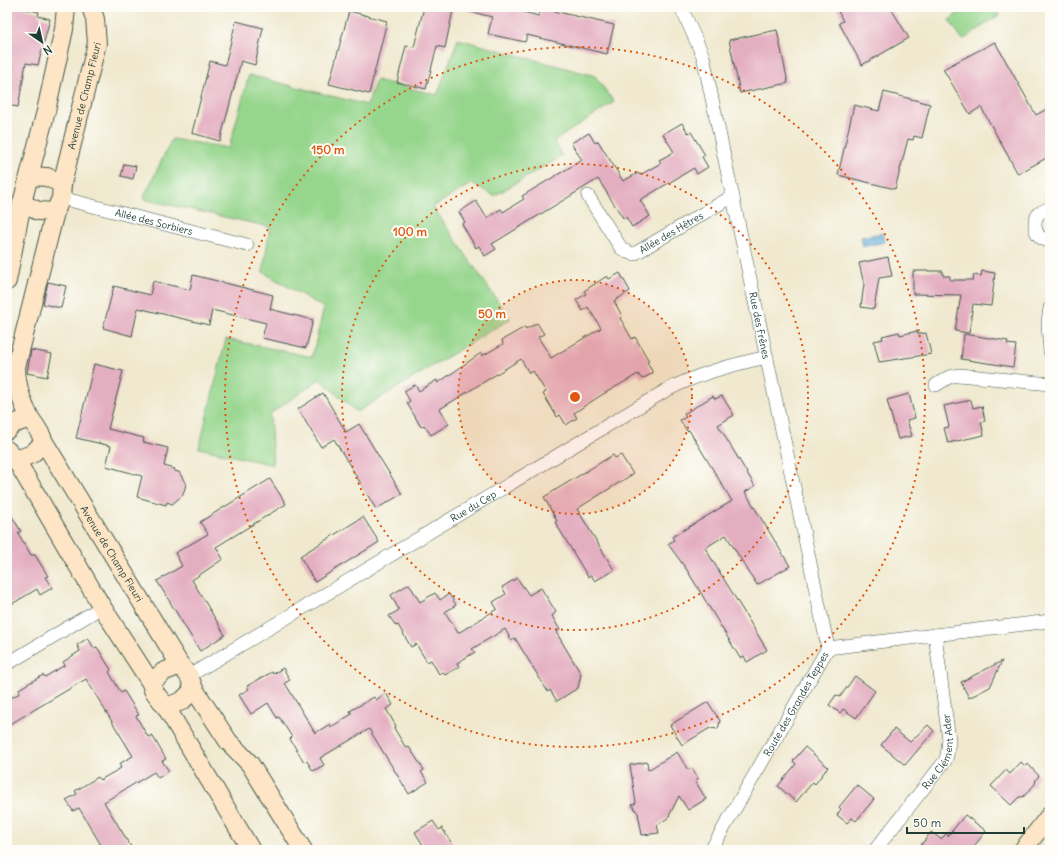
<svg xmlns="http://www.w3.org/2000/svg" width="1057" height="857" viewBox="0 0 1057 857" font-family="Delius,sans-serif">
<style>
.grass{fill:#95d58c;stroke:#5a8960}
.water{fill:url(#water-rules);stroke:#427789}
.building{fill:#e4aec1}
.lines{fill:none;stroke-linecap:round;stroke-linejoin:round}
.street-casing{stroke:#3e574b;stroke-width:14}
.secondary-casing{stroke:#3e574b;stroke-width:20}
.street{stroke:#fff;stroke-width:13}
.secondary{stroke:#fde5c5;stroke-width:18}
.ring{fill:none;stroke:#de580e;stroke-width:2;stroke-dasharray:2 4}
.labels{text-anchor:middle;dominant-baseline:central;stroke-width:4;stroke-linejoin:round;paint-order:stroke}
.street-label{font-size:10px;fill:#1f3d34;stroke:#fdfcf7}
.centre{fill:#de580e;stroke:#fdfcf7;stroke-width:2}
.ring-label{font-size:12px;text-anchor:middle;font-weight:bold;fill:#de580e;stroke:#fdfcf7;stroke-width:4;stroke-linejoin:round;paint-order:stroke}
</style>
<defs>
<pattern id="water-rules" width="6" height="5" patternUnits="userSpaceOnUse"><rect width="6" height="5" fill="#64b1de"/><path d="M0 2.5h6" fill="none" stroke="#5291b5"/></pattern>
</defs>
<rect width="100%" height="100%" fill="#fdfcf7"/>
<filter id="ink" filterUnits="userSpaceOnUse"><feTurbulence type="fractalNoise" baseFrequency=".025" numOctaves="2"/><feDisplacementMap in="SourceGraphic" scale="8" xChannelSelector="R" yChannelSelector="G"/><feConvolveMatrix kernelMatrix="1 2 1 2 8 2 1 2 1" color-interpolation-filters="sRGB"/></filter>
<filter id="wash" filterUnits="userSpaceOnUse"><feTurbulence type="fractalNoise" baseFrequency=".012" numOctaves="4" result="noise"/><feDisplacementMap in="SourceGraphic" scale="16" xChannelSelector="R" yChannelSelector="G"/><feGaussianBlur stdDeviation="0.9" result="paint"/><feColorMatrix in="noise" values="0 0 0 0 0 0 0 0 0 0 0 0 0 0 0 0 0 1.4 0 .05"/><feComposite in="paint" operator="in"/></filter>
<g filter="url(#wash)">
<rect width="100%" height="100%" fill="#f0e9cf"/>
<path class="grass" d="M967,7H993L999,15L963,40L949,20Z
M458,39L595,76L614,102L554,141L562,156L494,196L472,183L433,207L510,319L357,412L320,379L270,414L273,465L199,448L226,339L312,357L324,308L263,272L270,227L143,199L172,139L229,148L249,75L367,105L376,80L437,95Z"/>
<path class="water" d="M883,233L885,242L863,247L861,237Z"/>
<g id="blocks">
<path class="building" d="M7,7H25V9L39,12L38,16L50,19L38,65L26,63L18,107L7,105Z
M424,7H439L453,10L445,48L437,46L426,89L397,82L406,46L414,47Z
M469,7H503L539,16L541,8L614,25L607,54L527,35L525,42L488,34L492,17L468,11Z
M836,7H890L909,38L862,65L839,23L843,21Z
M349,11L387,21L369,94L329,84Z
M236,21L263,28L255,65L241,61L220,141L192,133L210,61L225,65Z
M777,30L788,83L740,93L729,40Z
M995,42L1036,115L1050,107V156L1018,174L981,107L970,114L943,69Z
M884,92L930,104L922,138L914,136L913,140L908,139L895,189L838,175L854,105L879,111Z
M682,123L688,133L691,132L705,155L702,157L708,167L697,174L694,168L640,200L650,216L632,227L626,217L623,218L598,179L492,244L496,249L485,256L479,246L476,248L462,224L465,222L459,212L476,201L487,218L501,209L503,212L524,199L522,196L582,160L571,143L589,133L595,143L598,141L623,181L638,173L640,175L661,163L659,160L674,152L663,134Z
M124,164L136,166L133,179L121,176Z
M888,257L892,276L879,278L874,309L861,307L864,284L859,263Z
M913,271H943V276H950V280H973L974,275L981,276L982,271L995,273L991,306L973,304L969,333L955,331L961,295L913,294Z
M620,273L630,291L614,301L622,316L620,318L632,339L635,337L649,361L647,362L653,373L642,379L638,374L600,396L574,413L577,418L566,425L560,415L557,417L554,412L543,394L546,392L533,371L529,373L521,359L440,409L449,424L431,435L424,425L421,427L407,403L410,401L404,391L415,385L419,391L437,380L438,383L481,353L482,356L503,344L502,340L525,327L526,329L537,323L544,334L538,337L551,358L601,328L588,307L583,311L576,300L586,294L584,291L607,276L609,279Z
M193,275L273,295L270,309L313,320L306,348L262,338L266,323L212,310L209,325L138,308L132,336L103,328L114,286L150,295L153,281L190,290Z
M48,282L66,286L61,308L43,304Z
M917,331L918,334L926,333L931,354L879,362L874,341L883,339L882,336L899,332L900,335Z
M964,334L1008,341L1007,344L1016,345L1013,367L961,359Z
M31,350L52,354L47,377L27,373Z
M94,364L123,371L108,429L144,438L143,442L168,448L164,466L175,469L174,471L179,472L186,484L183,495L172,504L167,502L166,505L137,497L142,476L106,466L111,446L76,438Z
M323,393L346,432L359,424L402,494L376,509L334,439L321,447L298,409Z
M909,394L915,418L907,420L912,436L898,439L887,400Z
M713,396L715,399L722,396L734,415L718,425L755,486L745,492L790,566L757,585L726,535L705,548L767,650L747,662L744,656L740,658L687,570L668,544L674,540L672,537L732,501L689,430L687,431L680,420L686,417L684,414Z
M971,400L973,408L982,406L985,421L981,422L984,435L948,443L944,428L949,427L944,406Z
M613,455L615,458L621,455L633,474L577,509L614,570L595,581L591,575L588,577L555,522L557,521L544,497Z
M270,479L286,504L216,547L223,559L192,580L225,635L200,651L157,581L182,566L175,553L208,534L200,522Z
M7,509L21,531L18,533L31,555H35L48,576L45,577L52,588L40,595L37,589L7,607Z
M363,517L379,542L315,582L300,556Z
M517,578L529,595L541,588L556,612L552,616L560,630L556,632L581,674L578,688L557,701L550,690L548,692L515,638L511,640L505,629L472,649L475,652L457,663L459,667L445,675L443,672L439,674L431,660L427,662L416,644L411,647L398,625L396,626L389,616L399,610L391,595L409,584L420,602L435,593L440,600L449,594L456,605L445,612L458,633L497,609L493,602L506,594L502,587Z
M88,638L94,648L97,647L111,670L109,672L121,693L124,691L139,715L136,716L148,737L152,735L166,759L162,761L169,771L158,778L154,772L104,802L133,850H104L79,808L73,811L66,800L77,794L75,791L98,777L100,780L121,768L119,764L133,756L86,679L7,726V700L20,693L19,689L24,686L43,675L45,677L65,665L63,662L80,651L77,645Z
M1002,661L990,687L969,698L961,682Z
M283,668L290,680L285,683L315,733L330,724L331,727L352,714L350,711L374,697L376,700L386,693L393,705L386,709L396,726L394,728L406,748L409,747L424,770L421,772L428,782L409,794L369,729L320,758L324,765L313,771L307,761L304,762L290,739L292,737L279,717L277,718L268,703L251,714L239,695L249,689L247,686L272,672L273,674Z
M855,676L875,691L856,718L843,709L840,713L829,705L836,695L840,697Z
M708,702L720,721L718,729L710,728L682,745L670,725Z
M928,725L934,731L905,765L881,745L894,729L910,742Z
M805,747L828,767L815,784L813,782L796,802L778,786L796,764L793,761Z
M677,752L688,770L692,768L698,779L695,781L706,799L688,810L679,796L668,818L657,825L659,833L642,835L638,813L632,805L636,803L630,765L647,762L648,770Z
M1021,762L1025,766L1028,764L1039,776L1036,779L1035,784L1023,797H1019L1011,805L991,786L1006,770L1010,774Z
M857,785L874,799L856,821L852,818L847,823L837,815L841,809L839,807Z
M965,815L986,831L971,850H928L921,845L931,832L941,839L946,834L948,836Z
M433,821L439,830L442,828L456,850H426L415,832Z"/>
</g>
</g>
<g filter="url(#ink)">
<use href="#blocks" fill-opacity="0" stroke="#3e574b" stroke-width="1"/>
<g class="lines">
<g class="street-casing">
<g id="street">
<path id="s1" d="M681,7L703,56L828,648"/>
<path id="s2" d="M588,196L621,248L627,252L634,254L733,196"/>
<path id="s3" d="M61,198L247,245"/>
<path d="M1050,208L1039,213C1031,224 1035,239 1050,241"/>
<path d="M1050,308L1048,323L1050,352"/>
<path d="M936,385L949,377L959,375L1050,384"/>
<path d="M7,664L102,607"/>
<path id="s4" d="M189,676L665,391C697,374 731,365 767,357"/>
<path id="s5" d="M711,850L828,648L1050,621"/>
<path id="s6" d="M875,850L945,761L947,756L949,740L935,635"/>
</g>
</g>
<g class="secondary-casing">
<g id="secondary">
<path d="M30,176L47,177L62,184L61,198L55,212L38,211L22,203L46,111L64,29L66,7"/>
<path id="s7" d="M62,184L97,43L95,19L91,7"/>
<path d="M7,281L22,203"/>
<path d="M30,418C21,401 16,386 16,367L55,212"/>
<path id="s8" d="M7,430L13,424L30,418C36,426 41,433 44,442L180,665L189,676L194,689L228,741L250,764L303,850"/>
<path d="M7,450L16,460L32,454L44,442"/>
<path d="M16,460L102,607L151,683L153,690L166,707L251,850"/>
<path d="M151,683L163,672L180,665"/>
<path d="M166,707L182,701L194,689"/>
<path d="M1023,850L1050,815"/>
</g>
</g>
<use href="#street" class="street"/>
<use href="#secondary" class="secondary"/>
</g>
</g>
<circle cx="575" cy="397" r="117" fill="#de580e" fill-opacity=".12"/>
<g class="ring">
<circle cx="575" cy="397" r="117"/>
<circle cx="575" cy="397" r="233"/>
<circle cx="575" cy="397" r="350"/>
</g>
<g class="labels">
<g class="street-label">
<text stroke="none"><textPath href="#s7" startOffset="91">Avenue de Champ Fleuri</textPath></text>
<text stroke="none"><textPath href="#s3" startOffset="96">Allée des Sorbiers</textPath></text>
<text stroke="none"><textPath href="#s2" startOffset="119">Allée des Hêtres</textPath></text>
<text stroke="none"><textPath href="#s1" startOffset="329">Rue des Frênes</textPath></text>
<text stroke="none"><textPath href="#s4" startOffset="331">Rue du Cep</textPath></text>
<text stroke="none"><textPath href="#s8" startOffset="185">Avenue de Champ Fleuri</textPath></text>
<text stroke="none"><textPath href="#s5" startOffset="169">Route des Grandes Teppes</textPath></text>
<text stroke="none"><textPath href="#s6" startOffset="120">Rue Clément Ader</textPath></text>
</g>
</g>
<circle cx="575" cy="397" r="6" class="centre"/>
<g class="ring-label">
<text x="328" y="154">150 m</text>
<text x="410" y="236">100 m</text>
<text x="492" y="318">50 m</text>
</g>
<rect width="1057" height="857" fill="none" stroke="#fdfcf7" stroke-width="24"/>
<g transform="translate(42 42) rotate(146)" stroke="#fdfcf7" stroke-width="3" paint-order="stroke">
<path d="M0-3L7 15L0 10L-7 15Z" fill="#1f3d34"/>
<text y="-6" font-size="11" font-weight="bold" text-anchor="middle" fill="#1f3d34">N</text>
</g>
<path d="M907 827v6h117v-6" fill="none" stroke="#1f3d34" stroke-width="2"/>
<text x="913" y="827" font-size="12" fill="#1f3d34" stroke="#fdfcf7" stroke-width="3" paint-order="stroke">50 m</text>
</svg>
